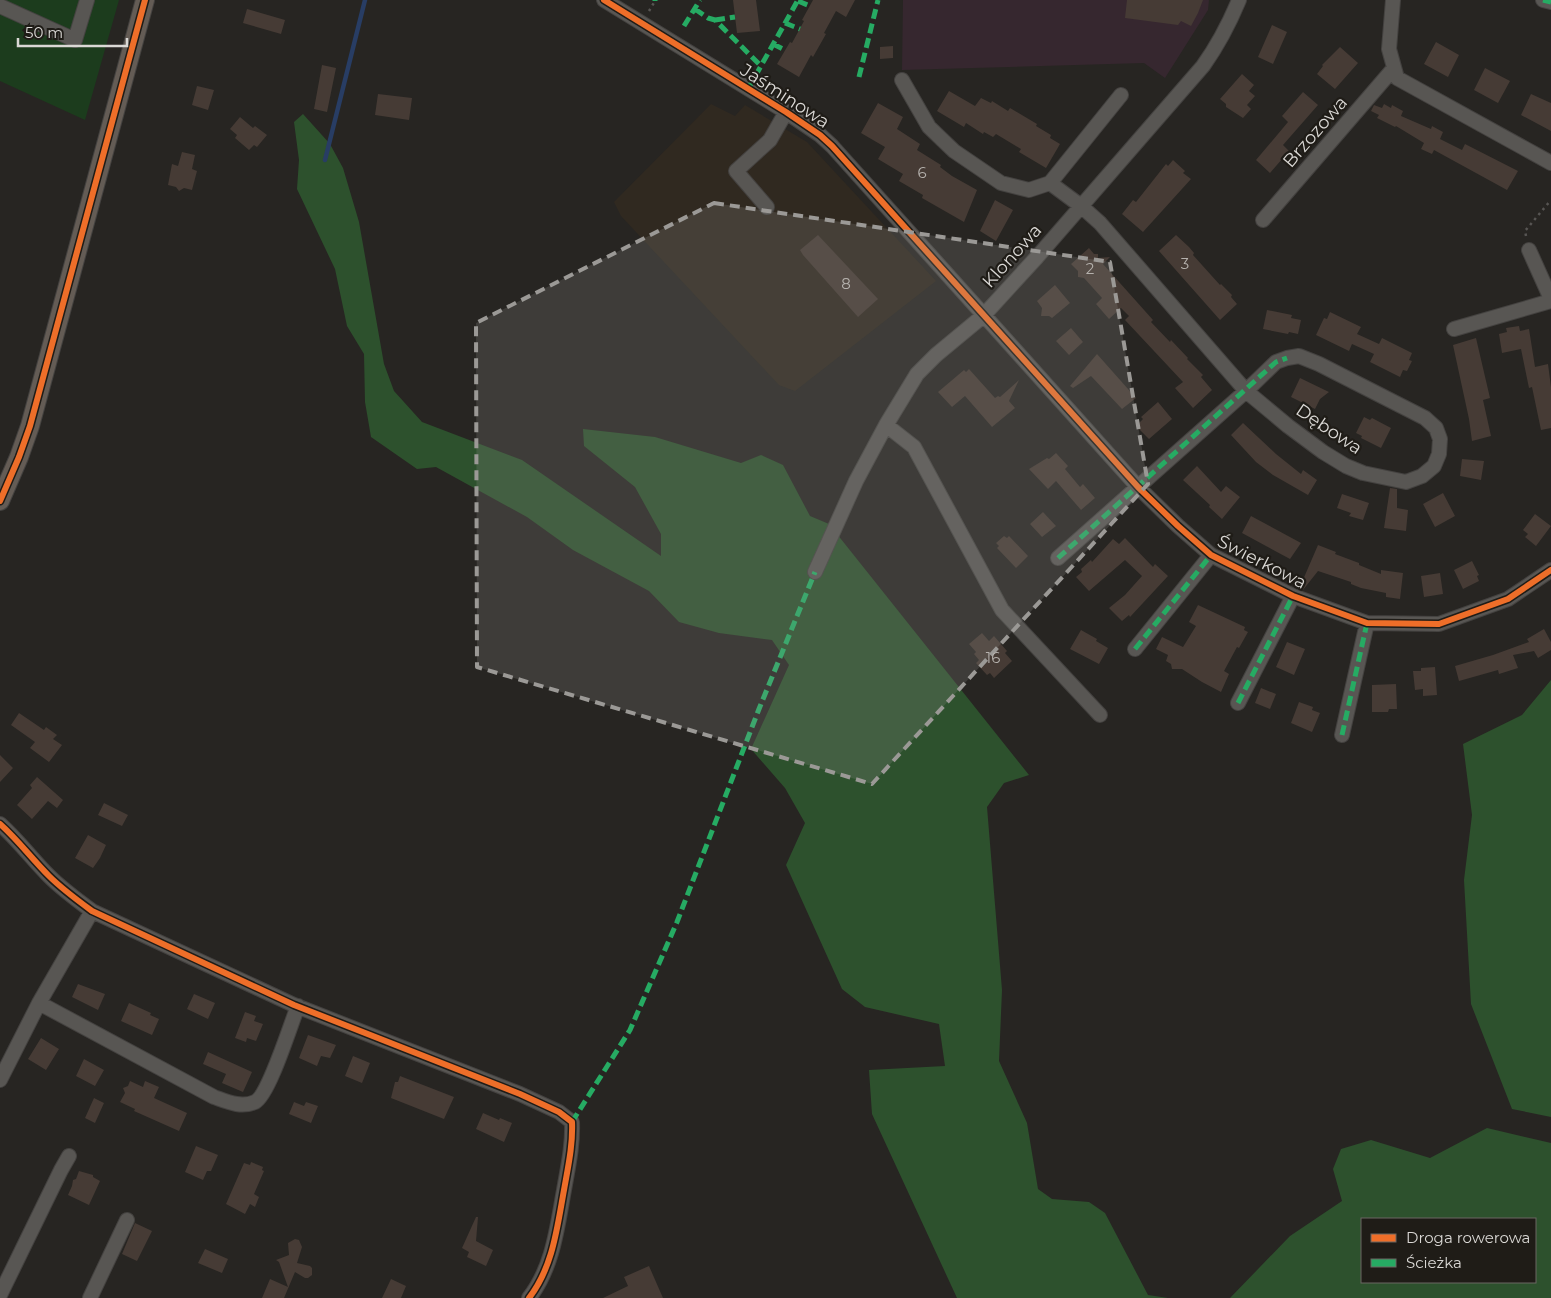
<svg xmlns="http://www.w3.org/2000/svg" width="1551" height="1298" viewBox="0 0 1551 1298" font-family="Montserrat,sans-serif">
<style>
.built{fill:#302920}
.education{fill:#36272f}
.green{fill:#1c3c1d}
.forest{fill:#2d512d;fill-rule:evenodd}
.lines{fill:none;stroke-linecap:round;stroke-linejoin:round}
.stream{stroke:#283d64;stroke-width:4.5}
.building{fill:#463b35}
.minor-casing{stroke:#444240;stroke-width:16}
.major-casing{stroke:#444240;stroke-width:20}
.path{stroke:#575553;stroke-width:2.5;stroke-dasharray:2.5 4;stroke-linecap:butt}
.minor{stroke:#585653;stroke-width:14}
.major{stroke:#645c55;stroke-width:18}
.quiet{stroke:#26ab63;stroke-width:5;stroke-dasharray:10 5;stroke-linecap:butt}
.cycleway-casing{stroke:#1f1c17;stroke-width:9}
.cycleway{stroke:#ee6e29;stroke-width:6}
.marked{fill:#9b9996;fill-opacity:0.2;stroke:#9b9996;stroke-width:4;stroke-dasharray:10 6;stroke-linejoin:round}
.labels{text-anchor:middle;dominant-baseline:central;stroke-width:4.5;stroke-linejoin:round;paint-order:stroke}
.number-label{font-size:15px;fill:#b5b1ad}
.street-label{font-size:18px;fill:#dad8d5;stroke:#1f1c17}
</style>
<rect width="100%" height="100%" fill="#272522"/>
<path class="built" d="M711,104L735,116L745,105L807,142L936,281L795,391L779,385L621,216L614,202Z"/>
<path class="education" d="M903,0H1209L1208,10L1165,78L1144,63L902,70Z"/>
<path class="green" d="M0,0H119L85,120L0,81Z"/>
<path class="forest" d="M303,114L330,144L343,168L359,222L384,364L394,391L422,422L522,460L661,556V534L635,487L584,446L583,429L655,437L741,463L761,455L783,465L810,516L829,524L1029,775L1004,783L987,807L1002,990L999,1061L1027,1123L1038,1189L1052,1199L1089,1202L1105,1213L1148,1295L1168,1298H957L872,1114L869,1070L945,1066L939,1024L865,1007L842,989L786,865L805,823L785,788L751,749L789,665L772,640L719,633L679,622L649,591L573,550L527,517L436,467L417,469L371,437L365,402L364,354L347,326L335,269L297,189L299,160L294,122Z
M1551,680V1117L1512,1109L1471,1004L1464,880L1472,815L1463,744L1522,715Z
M1487,1128L1551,1143V1298H1230L1290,1236L1342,1201L1333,1169L1341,1149L1371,1140L1430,1158ZM1362,1219H1535V1282H1362Z"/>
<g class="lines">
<path class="stream" d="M325,160L365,0"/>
</g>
<path class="building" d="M733,0H756L760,31L737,33Z
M813,0H855L846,17L836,11L824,33L826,34L813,57L811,55L799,77L777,64L790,42L792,43L804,21L802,20Z
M1127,0H1203L1198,13L1191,26L1181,21L1178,25L1125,18Z
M247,9L285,20L281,34L243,23Z
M1272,25L1287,32L1273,64L1258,57Z
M1436,42L1459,55L1448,77L1424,64Z
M893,46V58L880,59V47Z
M1340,47L1358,63L1335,89L1317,74L1323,66L1322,65Z
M322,65L336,68L327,112L314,109Z
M1485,68L1510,81L1498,103L1474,90Z
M1242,74L1254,85L1249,91L1255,96L1247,105L1251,109L1243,118L1226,107V104L1220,99Z
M197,86L214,90L208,110L192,105Z
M949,91L975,106L981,98L991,103L992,101L1008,111L1010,108L1037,124L1036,126L1051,135L1050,138L1060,144L1046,168L1019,152L1021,149L996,134L993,137L984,132L983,134L966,123L964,127L937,111Z
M1303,92L1318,105L1283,145L1289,151L1270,173L1256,160L1288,122L1282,116Z
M378,94L412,98L409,120L375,115Z
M1531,94L1551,103V131L1521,115Z
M878,103L903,117L897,129L920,144L917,150L941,165L940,167L952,176L977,190L964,222L922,198L923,195L899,181L903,174L878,159L885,147L861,133Z
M1384,104L1391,108L1392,105L1403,111L1401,116L1431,129L1432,126L1443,132L1440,139L1462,150L1465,144L1518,171L1507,190L1434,150L1432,154L1421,149L1424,143L1396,126L1395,127L1377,118L1379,115L1371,111L1374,105L1382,108Z
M240,117L253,128L255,126L267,135L257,147L254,145L249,150L235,138L237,135L230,129Z
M182,152L195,155L192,169L197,171L192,190L184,188L179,191L176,187L168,185L172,164L178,166Z
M1173,160L1185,171L1183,173L1191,179L1143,232L1122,214L1133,200L1136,202L1166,164L1168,166Z
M995,200L1013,210L996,241L980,231Z
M818,235L878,299L858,317L803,255L800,250Z
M1176,235L1189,247L1194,253L1193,255L1220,285L1221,284L1232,295L1231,297L1237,304L1220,320L1159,251Z
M1089,248L1094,254H1098V258L1110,257L1103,264L1153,320L1151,322L1170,342L1171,340L1188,358L1187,359L1203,375L1201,377L1212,390L1193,408L1175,388L1183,382L1125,320L1129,316L1121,308L1109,319L1096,304L1102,298L1084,278L1078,277V271L1071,264Z
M1055,285L1070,303L1052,318L1049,316H1041L1042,308L1037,301Z
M1267,310L1292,315L1291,318L1301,320L1298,334L1289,332L1288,334L1263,329Z
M1330,312L1361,327L1357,334L1379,344L1382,338L1412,353L1409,360L1412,361L1407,371L1403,370L1400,377L1370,362L1374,354L1352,344L1349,351L1316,335L1324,318L1327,319Z
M1519,326L1520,331L1529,329L1535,367L1548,364L1551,387V428L1541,430L1532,387L1529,388L1521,349L1502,353L1499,334L1507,332L1506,328Z
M1071,328L1083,342L1069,355L1056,341Z
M1476,338L1490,398L1483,400L1491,436L1472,441L1469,419L1453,345Z
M1097,354L1136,398L1122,409L1091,376L1073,388L1070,386Z
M969,369L995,398L998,396L1000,397L1019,380L1009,401L1015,408L992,427L965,396L952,407L938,392L964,370L966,372Z
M1300,378L1329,392L1320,399L1315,409L1291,397Z
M1158,402L1172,419L1149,439L1136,426L1143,419L1141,417Z
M1364,417L1370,420L1372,418L1391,428L1381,448L1361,438L1362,436L1356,433Z
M1243,423L1276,454L1301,474L1303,470L1317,480L1308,495L1273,475L1256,462L1231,435Z
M1056,453L1068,466L1065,469L1080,487L1083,484L1095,498L1081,510L1056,481L1048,489L1029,469L1047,458L1049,459Z
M1462,459L1484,461L1481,480L1460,476Z
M1197,466L1221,492L1226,486L1240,497L1222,519L1209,507L1210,505L1183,480Z
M1390,488L1397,489V508L1408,510L1406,531L1384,528Z
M1443,493L1455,516L1435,527L1423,504Z
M1342,494L1369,503L1363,520L1349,516L1351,513L1337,508Z
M1043,512L1056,526L1042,537L1030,524Z
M1535,514L1551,526L1536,546L1525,537L1528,534L1523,530Z
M1251,516L1301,543L1290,559L1242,533Z
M1004,536L1007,538L1009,536L1028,556L1016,568L997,548L999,546L996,543Z
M1125,538L1153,567L1155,564L1168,576L1130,617L1129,615L1122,621L1109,608L1125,595L1142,576L1125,560L1089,591L1076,577L1082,572L1081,569L1091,560L1092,562L1113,539L1119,544Z
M1318,545L1336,552L1335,554L1359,563V565L1381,574V570L1403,573L1400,599L1386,597V593L1361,588L1351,584V582L1318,571L1303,590L1299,589Z
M1472,561L1479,575L1477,576L1479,581L1463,589L1454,570Z
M1440,573L1443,594L1424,597L1421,576Z
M1198,605L1245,627L1244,630L1248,632L1239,648L1237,647L1224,671L1229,674L1221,692L1202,682L1182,669H1172L1171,664L1166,661L1168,655L1156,649L1162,637L1183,647L1196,626L1189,622Z
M1544,629L1551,642V650L1538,658L1534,651L1513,655L1518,668L1499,674L1498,670L1459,681L1455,666L1493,655L1529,642L1527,639Z
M1081,630L1097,639L1096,641L1108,648L1099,664L1070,649Z
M982,633L989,641L994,636L1007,651L1005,653L1012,661L994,678L990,673L987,675L976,663L979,660L974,654L976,652L969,644Z
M1287,642L1305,649L1294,675L1276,667Z
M1435,667L1437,695L1423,696V689L1415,690L1413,671H1421V668Z
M1396,684L1397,709H1389L1388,712H1372V685Z
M1261,688L1276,694L1270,709L1255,703Z
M1299,702L1313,707L1312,710L1320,713L1312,732L1291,723Z
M19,713L44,730L46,727L57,735L53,739L62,745L49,762L30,748L35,742L11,725Z
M0,755L13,768L0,782Z
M37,777L63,800L57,808L48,801L32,819L17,805L32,788L30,785Z
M104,803L128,815L122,826L98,815Z
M88,835L106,845L100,858L93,868L75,858Z
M78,984L105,994L98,1010L72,997Z
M194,994L215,1003L208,1019L187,1009Z
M129,1003L151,1013L150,1015L159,1019L152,1035L121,1021Z
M245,1012L256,1016L254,1021L263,1024L256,1041L247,1038L246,1042L235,1038Z
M308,1035L336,1045L330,1058L321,1056L317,1066L299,1058Z
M41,1038L59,1049L46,1070L28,1059Z
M208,1052L252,1072L243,1092L222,1083L226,1074L203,1064Z
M353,1056L370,1063L362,1083L345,1076Z
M84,1059L104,1070L95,1086L76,1076Z
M400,1076L454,1097L444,1119L391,1098L395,1082H398Z
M130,1081L143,1087L145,1081L159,1087L154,1098L187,1113L179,1131L134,1111L135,1109L120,1102L125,1093L123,1088L128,1086Z
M94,1098L104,1103L95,1123L85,1118Z
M294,1102L304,1106L306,1102L318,1106L311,1123L289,1114Z
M483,1113L499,1120L500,1118L512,1123L504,1142L476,1129Z
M196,1146L218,1155L211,1171H207L203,1180L185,1172Z
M251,1162L263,1167L262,1170L264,1171L254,1194L259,1197L255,1207L250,1204L245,1214L226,1204L244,1163L250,1165Z
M79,1171L93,1175V1177L100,1181L89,1205L68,1195L72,1186L73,1180L76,1179Z
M476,1217H478L476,1241L493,1250L486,1266L467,1257L469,1252L462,1248Z
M135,1223L152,1231L137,1261L122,1254Z
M295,1239L299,1240L302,1247L297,1263L310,1266L312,1268V1275L308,1278H305L295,1272L284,1298H262L270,1279L288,1287L279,1262L276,1260L289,1255L288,1243Z
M205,1249L228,1259L222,1273L198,1263Z
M649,1266L663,1298H603L628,1286L624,1277Z
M391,1279L406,1286L401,1298H382Z"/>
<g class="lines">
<g class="minor-casing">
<path id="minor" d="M604,0L786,112L820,135L832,146L1138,487L1178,526L1211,555L1293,596L1367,623L1439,624L1508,599L1551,570
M1393,0L1389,49L1397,78L1551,163
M1543,0L1551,2
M0,6L75,40L87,0
M902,80L929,127L954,151L1001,183L1029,190L1050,183
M767,207L736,171L770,140L786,112
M1263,220L1394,68
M1529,250L1551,299
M1454,329L1551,301
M886,425L914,447L1002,610L1100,715
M1058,558L1246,391L1276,362L1287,358L1299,356L1319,364L1425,418L1436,428L1440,439L1439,454L1434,466L1422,476L1406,482L1363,473L1346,466L1323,452L1288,426L1246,391L1100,223L1081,206L1050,183L1121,95
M815,572L856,481L886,425L917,374L936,355L983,316L1037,257L1203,66C1218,45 1229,24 1239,0
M1135,649L1211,555
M1238,703L1293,596
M1342,735L1367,623
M0,824C18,840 32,859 49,876C62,889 77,900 92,911L294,1005L520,1094L559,1112L572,1122C573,1145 568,1167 564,1190C557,1228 553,1267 529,1298
M39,1003L214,1097C228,1102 241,1108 255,1102C269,1095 291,1023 298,1006
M0,1080L39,1003L92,911
M0,1295L61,1170L69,1156
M90,1298L127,1220"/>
</g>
<g class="major-casing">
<path id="major" d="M0,501L19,457L30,426L145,0"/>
</g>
<path class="path" d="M649,11L655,1
M1526,236L1525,231L1551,200"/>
<use href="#minor" class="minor"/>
<use href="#major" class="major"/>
<path class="quiet" d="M1543,0L1551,2
M655,1V0
M798,1L810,6
M695,9L708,18L715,20L761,66
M715,20L735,17
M785,23L800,29
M684,26L700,0
M773,44L785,50
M859,77L878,0
M748,89L798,0
M1058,558L1276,362L1287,358
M1135,649L1211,555
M1238,703L1293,596
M1342,735L1367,623
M572,1122L630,1030L677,922L759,709L815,572"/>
<g class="cycleway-casing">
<path id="cycleway" d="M604,0L786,112L820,135L832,146L1138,487L1178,526L1211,555L1293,596L1367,623L1439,624L1508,599L1551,570
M0,501L19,457L30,426L145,0
M0,824C18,840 32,859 49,876C62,889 77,900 92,911L294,1005L520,1094L559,1112L572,1122C573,1145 568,1167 564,1190C557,1228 553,1267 529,1298"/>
</g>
<use href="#cycleway" class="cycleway"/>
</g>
<path class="marked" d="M714,203L1110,262L1148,484L872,784L477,667L476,323Z"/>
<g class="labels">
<g class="number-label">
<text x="922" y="172">6</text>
<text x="1185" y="263">3</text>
<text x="1090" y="268">2</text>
<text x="846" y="283">8</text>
<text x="993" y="657">16</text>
</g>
<g class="street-label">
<text transform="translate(785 96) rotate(33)">Jaśminowa</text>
<text transform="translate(1315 132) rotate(-49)">Brzozowa</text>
<text transform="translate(1012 256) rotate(-48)">Klonowa</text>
<text transform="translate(1329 429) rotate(34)">Dębowa</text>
<text transform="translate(1262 562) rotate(27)">Świerkowa</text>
</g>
</g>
<rect x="1361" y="1218" width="175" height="65" fill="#1f1c17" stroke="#6a6763"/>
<rect x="1371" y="1234" width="25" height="8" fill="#ee6e29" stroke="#6a6763"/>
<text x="1406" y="1243" font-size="15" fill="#dad8d5">Droga rowerowa</text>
<rect x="1371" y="1259" width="25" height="8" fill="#26ab63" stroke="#6a6763"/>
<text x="1406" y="1268" font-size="15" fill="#dad8d5">Ścieżka</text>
<path d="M18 38v8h109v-8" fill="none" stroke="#dad8d5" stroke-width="2.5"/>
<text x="25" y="38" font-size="15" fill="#dad8d5" stroke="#1f1c17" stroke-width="4" paint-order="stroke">50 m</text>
</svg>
